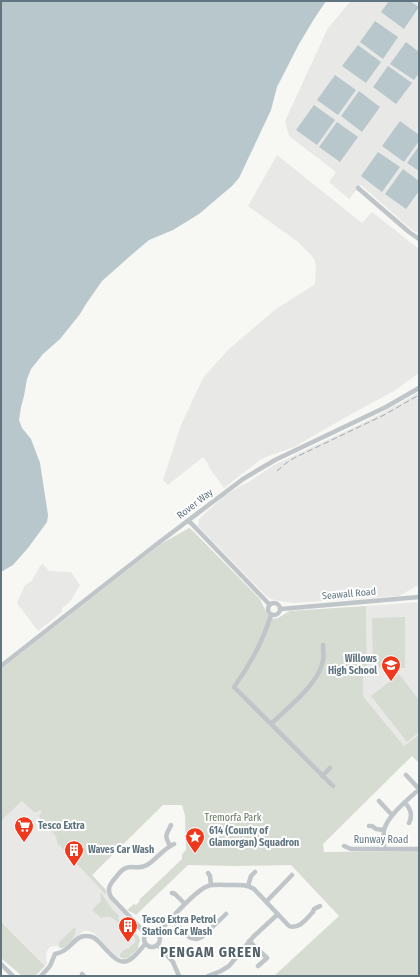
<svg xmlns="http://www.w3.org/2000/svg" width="420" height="977" viewBox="0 0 420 977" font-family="'Fira Sans Condensed',sans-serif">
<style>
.built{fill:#e8e8e7}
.green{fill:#d7dcd2}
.water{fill:#b8c7cb}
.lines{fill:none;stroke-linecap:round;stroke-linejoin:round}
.minor{stroke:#bfc5c8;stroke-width:4.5}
.rail{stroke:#a0a9ae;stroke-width:1;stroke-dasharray:6 3;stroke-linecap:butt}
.labels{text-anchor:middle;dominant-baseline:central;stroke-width:4;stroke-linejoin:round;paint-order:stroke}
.street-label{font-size:10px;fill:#607580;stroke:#fff}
.poi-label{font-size:10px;font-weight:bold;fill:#607580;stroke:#fff;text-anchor:start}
.park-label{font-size:10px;fill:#66785f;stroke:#fff}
.district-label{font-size:14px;font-weight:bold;letter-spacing:1px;fill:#52626b;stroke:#fff}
</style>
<rect width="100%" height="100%" fill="#f7f7f3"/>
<path class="built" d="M351,1H419V234L411,229L361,185L349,199L329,182L336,172L289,136L285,121L328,28Z
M277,155L362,223L372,212L419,249V373L394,391L348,416L294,447L266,457L260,460L224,488L208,466L209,465L203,457L168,485L163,480L181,425L203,378L228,350L276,309L315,284L316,266L314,259L311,255L298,242L248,206Z
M419,392V587L417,586L399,596L293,603L279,601L271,599L265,595L198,526L199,519L224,496L240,486L247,483L274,465L367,421L402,402Z
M43,564L49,571L71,572L80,585L70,602L62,608V612L38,631L17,603L25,585L31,582L40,566Z
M419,602V763L408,751L363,696V668H367L366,606Z
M22,801L40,808L98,869L92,875L106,890L109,898L124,915V921L139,937L137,948L121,958L116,956L94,933L88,931H85L82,932L70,943L64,947L61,948L57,946H53L49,948L46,953L47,963L45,966L1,922V821Z"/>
<path class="green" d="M189,528L192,530L259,598C264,604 267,622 278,618C282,616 285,613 290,611L366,606L367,668L363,669V696L404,746L419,735V763L412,756L323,844L324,852L419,851V976H274L339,916L291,865L234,866L188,865L136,915C133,912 130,912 127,910L134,904L136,905L140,901L139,900L182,859V854L186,850L185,816L182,805H163L92,875L106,890V893L105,894L95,883L57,843C58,834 46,826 40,819L39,815L42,812L40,810L37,812H34L22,801L1,821V669L161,544Z
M405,617V668L373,667L372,618Z
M399,674L419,700V732L407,742L371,696Z
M101,893L112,909L119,916L118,919L124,928V929C116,921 113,914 101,918L92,910L101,901V897L100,895Z
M1,922L45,966L35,976H22L1,958Z
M125,922L139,937L140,940L138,947L139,948L129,957L124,959L120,957V954L126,948L127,949L129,948L135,942V938L129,932L125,931L126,929L124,924Z
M75,927C76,933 75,936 71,941V942L63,948H60L59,945V942Z"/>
<path class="water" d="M1,1H326L314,19L299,44L277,87L271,110L239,178L232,186L199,214L173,230L149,240L129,257L102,281L86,304L80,314L60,339L43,354L31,369L27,379L24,396L21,407L19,420L22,428L31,439L40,463L48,515L47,522L28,548L13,565L1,572Z
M389,1H410L419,7L404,29L381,12Z
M375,21L398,37L383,59L360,42Z
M406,42L419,52V73L414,80L390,64Z
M358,45L381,62L366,83L342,66Z
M388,66L412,83L396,104L373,87Z
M335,75L356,90L338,115L317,100Z
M359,91L380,107L362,132L341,116Z
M314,105L335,120L317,145L296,130Z
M400,121L419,135V141L404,162L382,146Z
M337,122L358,137L340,162L319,147Z
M419,146V171L407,163Z
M378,152L400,167L382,192L361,176Z
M403,169L419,181V191L406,209L385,194Z"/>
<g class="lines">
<path class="minor" d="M358,188L409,232L419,239
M189,521L270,605
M268 609a6 6 0 1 1 12 0a6 6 0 1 1-12 0Z
M281,609L419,597
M271,615C263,641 250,665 234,687L333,786
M1,666L157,544L243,479L275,460L386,407L419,388
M271,724C287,708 320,683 323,660C324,655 323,650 323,645
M322,776L330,768
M379,801L392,815
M405,803C410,808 413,815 409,823
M369,826H372L376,829L384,830
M170,846C164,834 166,836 171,825
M344,846L351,849H419
M384,849C384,843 383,836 384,830C388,815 408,800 419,789L406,775
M208,873L210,876L211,885
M248,886L251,876L255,872
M172,893L175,894L185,904
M266,902L292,875
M171,919L189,937L191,938L197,939L202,937L226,914
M144 939a8 8 0 1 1 16 0a8 8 0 1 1-16 0Z
M145,933L111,897C106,888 111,883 117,876C120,872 122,869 126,868C134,865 138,870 147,865C157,859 163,849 174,844
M158,933C168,922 195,890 208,886C214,884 223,885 230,885C238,885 246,884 254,889L289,926C299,930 307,918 313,912L314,909L320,906
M249,941L267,958L258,966
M158,945L173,962L179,976
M1,964L13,976
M82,974L84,976
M41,976L50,966L55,954C59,953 63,952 66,949C73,944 78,935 87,936C93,936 96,939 100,943C120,965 125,970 145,944
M208,976L221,971L229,966L254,936L278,914"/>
<path class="rail" d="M277,471L285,464L294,458L384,415L419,395"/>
</g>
<defs>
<g id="school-pin" transform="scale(1)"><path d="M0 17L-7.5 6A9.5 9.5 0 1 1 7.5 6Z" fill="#ef381c" stroke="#fff"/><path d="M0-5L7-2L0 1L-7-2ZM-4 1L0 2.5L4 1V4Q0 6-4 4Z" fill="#fff"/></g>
<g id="supermarket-pin" transform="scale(1)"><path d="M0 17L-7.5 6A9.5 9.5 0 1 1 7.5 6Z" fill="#ef381c" stroke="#fff"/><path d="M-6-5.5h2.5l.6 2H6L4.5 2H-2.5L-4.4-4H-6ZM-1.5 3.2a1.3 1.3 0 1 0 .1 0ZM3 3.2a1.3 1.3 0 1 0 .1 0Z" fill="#fff"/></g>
<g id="sight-pin" transform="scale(1)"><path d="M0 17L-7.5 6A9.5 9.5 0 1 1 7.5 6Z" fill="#ef381c" stroke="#fff"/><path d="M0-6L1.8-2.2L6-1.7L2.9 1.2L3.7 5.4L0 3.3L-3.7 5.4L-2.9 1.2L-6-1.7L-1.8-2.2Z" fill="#fff"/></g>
<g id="building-pin" transform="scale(1)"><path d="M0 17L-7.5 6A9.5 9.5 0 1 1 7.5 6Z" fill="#ef381c" stroke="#fff"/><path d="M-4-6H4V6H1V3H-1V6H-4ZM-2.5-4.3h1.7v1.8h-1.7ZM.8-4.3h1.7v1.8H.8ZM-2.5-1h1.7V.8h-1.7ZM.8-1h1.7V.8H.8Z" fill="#fff"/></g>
</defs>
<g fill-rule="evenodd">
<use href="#school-pin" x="391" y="665"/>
<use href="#supermarket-pin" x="24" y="826"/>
<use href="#sight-pin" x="195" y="837"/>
<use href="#building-pin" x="74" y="850"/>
<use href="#building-pin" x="128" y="926"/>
</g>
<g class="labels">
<g class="street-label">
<text transform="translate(195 504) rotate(-38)">Rover Way</text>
<text transform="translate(349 594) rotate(-5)">Seawall Road</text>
<text x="381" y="840">Runway Road</text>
</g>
<g class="poi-label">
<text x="377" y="659" text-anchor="end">Willows<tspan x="377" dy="12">High School</tspan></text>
<text x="38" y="826">Tesco Extra</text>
<text x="209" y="831">614 (County of<tspan x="209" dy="12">Glamorgan) Squadron</tspan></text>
<text x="88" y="850">Waves Car Wash</text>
<text x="142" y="920">Tesco Extra Petrol<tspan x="142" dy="12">Station Car Wash</tspan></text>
</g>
<g class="park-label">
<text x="233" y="818">Tremorfa Park</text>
</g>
<g class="district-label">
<text x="211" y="952">PENGAM GREEN</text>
</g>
</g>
<rect width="420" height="977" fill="none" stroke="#607580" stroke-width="4"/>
</svg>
